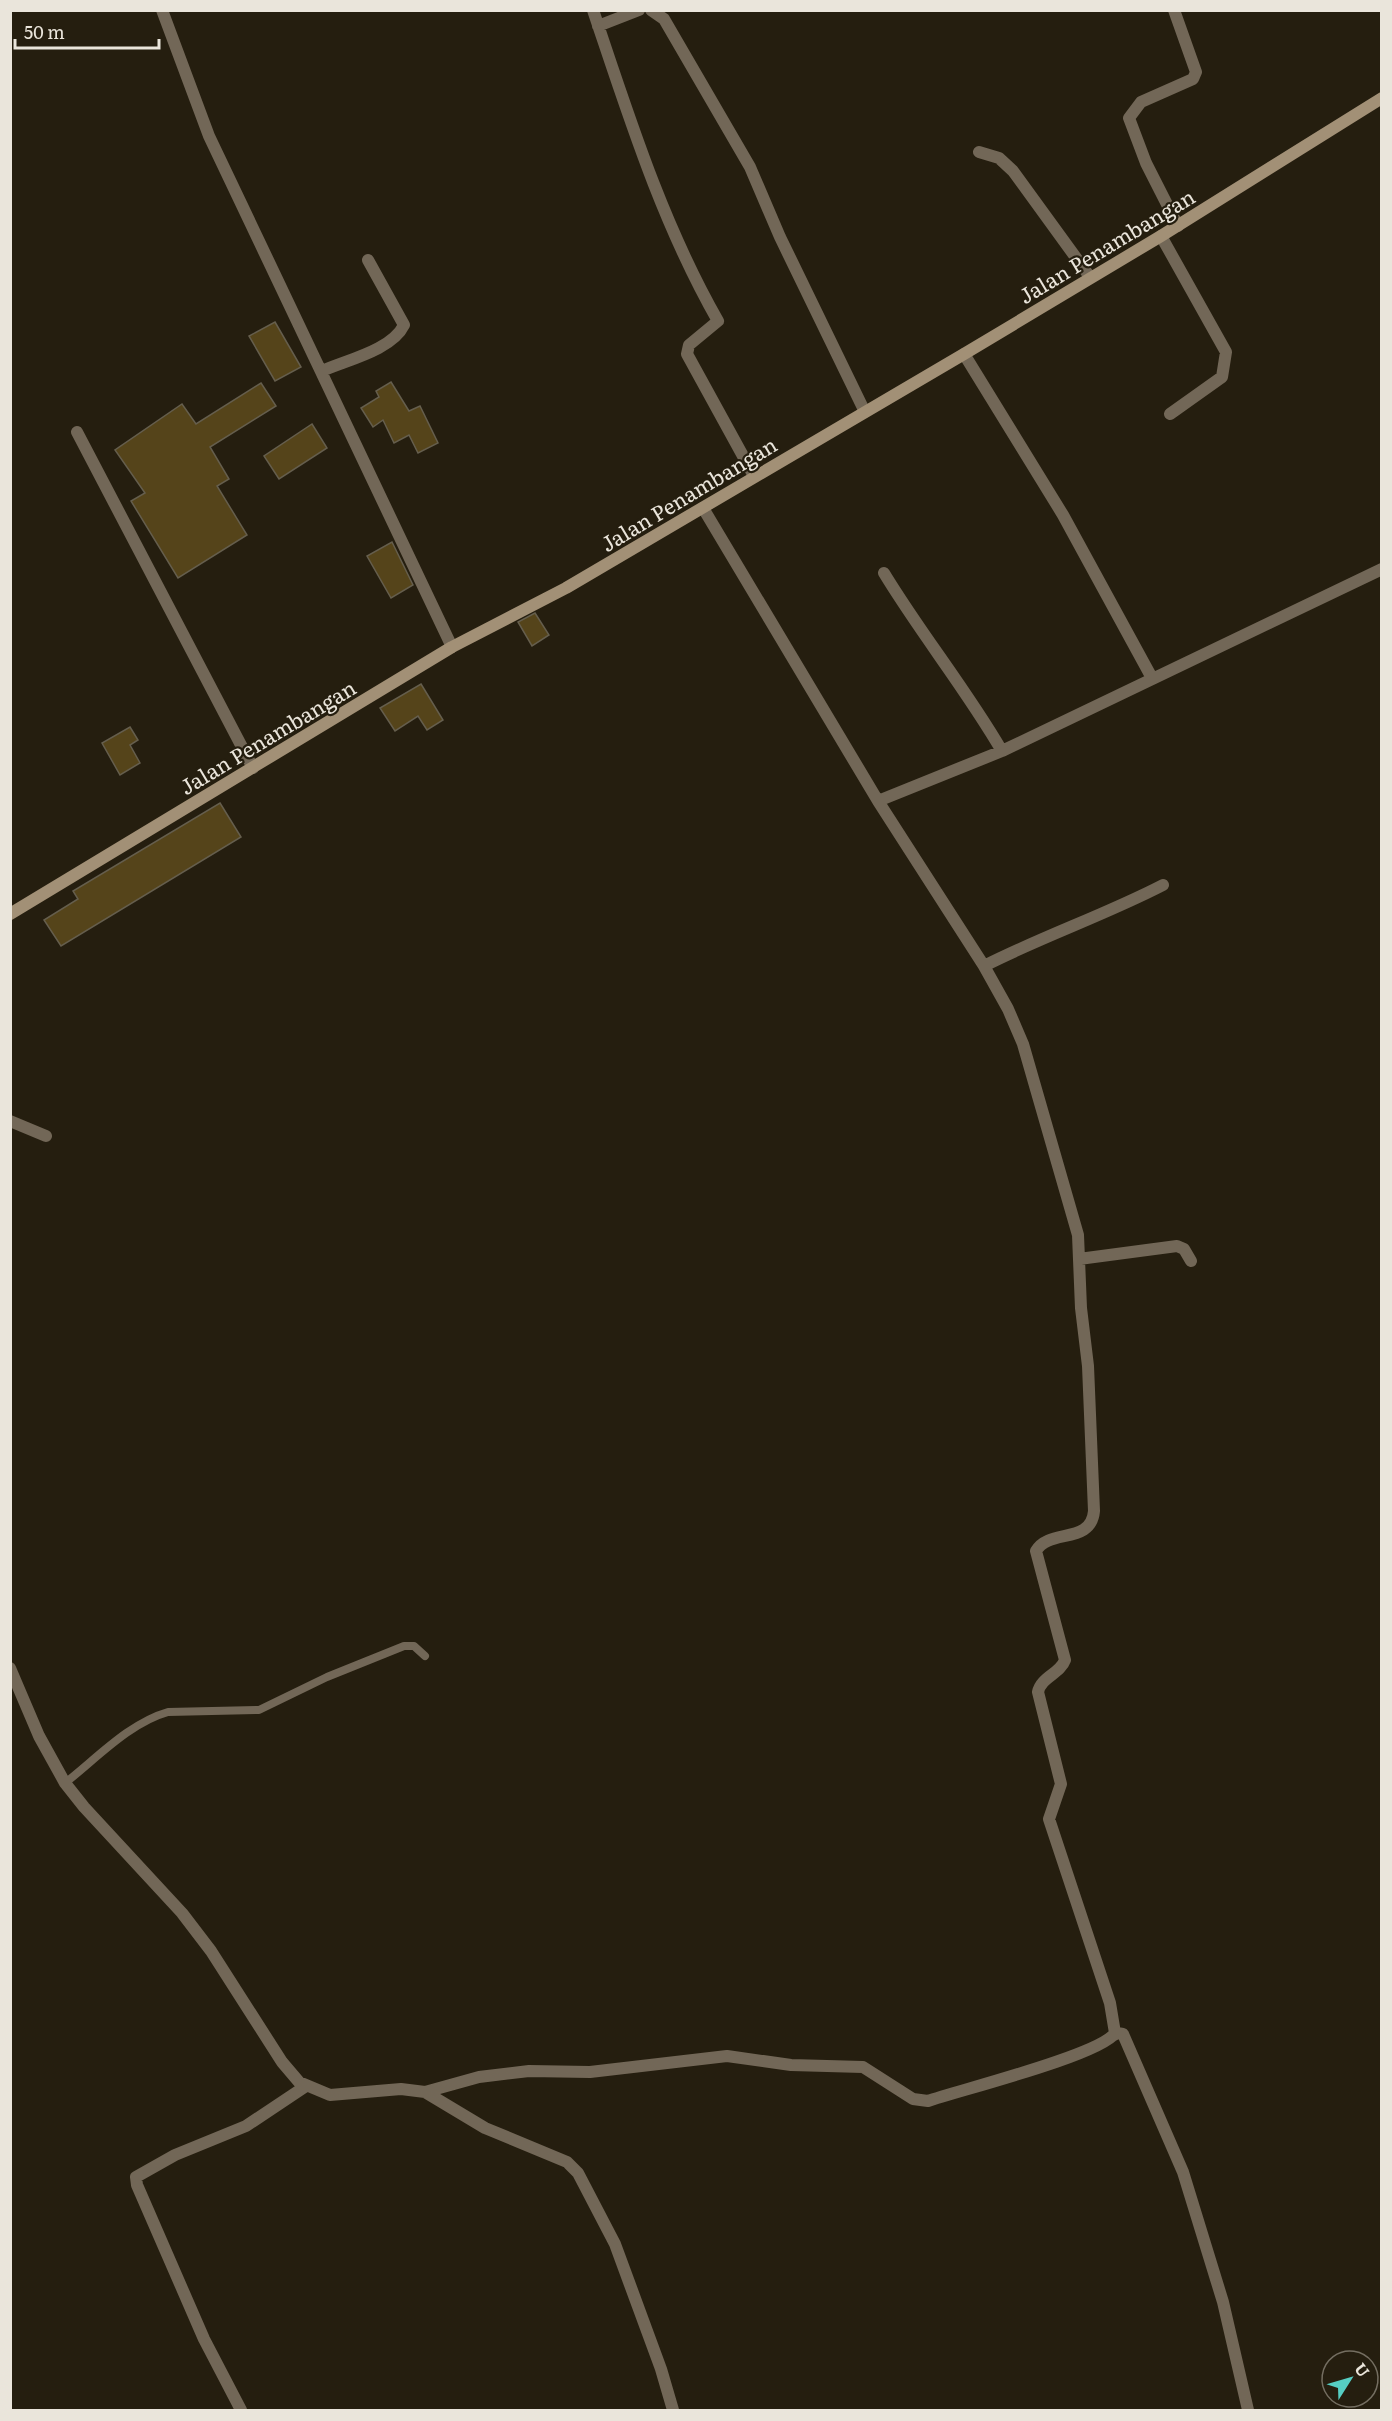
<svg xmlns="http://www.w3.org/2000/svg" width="1392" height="2421" viewBox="0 0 1392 2421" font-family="Literata,serif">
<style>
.building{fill:#55441a;stroke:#655e4d;stroke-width:1.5}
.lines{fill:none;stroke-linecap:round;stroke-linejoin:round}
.lane{stroke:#726757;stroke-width:8}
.street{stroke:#726757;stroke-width:12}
.secondary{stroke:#a29076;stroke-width:12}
.labels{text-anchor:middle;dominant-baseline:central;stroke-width:4.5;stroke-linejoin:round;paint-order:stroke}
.street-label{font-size:21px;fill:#eae5db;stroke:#251e0f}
</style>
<rect width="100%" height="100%" fill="#251e0f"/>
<path class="building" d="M275,322L301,367L275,381L249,336Z
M391,382L409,411L420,406L438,443L418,453L409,435L394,443L383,420L373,427L361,408L379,397L376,391Z
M261,383L276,406L210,447L229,479L217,486L247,535L178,578L131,501L145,493L115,450L182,404L196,424Z
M312,424L327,448L279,479L264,456Z
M392,542L413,585L391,598L367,556Z
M535,613L549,635L532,646L518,622Z
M421,684L443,720L427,730L418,716L395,731L380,708Z
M130,727L138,740L130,745L140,763L120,775L102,743Z
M220,803L241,837L61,946L44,920L78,899L73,891Z"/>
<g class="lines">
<path class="lane" d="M65,1783C96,1759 129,1723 168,1712L259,1710L327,1677L404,1646H414L425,1656"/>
<path class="street" d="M162,10L209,136L452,647
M593,10C629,117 662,223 718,321L689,345L687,354L754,476
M651,10L664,19L750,167L780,237L864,410
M1174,10L1196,72L1193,79L1141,102L1129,118L1146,163L1178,226
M598,26L639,10
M979,152L999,158L1013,171L1090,277
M1161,236L1226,352L1222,377L1170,414
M964,354L1063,515L1152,678
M322,371C347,360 392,350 404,325L368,260
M77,432L253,768
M884,573C921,634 966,689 1002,751
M878,801L1002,751L1382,569
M984,966C1043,936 1105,915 1163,885
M10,1121L46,1136
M1079,1259L1177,1246L1184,1249L1191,1261
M10,1668L39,1736L65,1783L84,1807L182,1913L211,1951L282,2062L299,2082L330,2095L401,2089L425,2092L485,2128L567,2162L578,2173L615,2244L661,2369L673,2410
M1114,2035L1117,2033L1123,2034L1183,2172L1223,2302L1248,2410
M425,2092L479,2077L529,2071L590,2072L727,2056L791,2065L863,2067L913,2099L928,2101C960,2090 1100,2055 1115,2033L1110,2003L1049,1819L1061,1784L1038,1692C1041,1677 1060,1674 1065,1660L1036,1551C1049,1528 1091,1545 1094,1511L1088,1366L1081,1308L1078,1235L1023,1044L1008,1009L984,966L878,801L703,508
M241,2410L204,2339L137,2185L136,2177L175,2155L246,2126L306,2086"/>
<path class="secondary" d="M10,914L452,647L566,588L964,354L1161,236L1382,98"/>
</g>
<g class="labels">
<g class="street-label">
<text transform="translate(1106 245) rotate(-31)">Jalan Penambangan</text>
<text transform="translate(688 493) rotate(-31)">Jalan Penambangan</text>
<text transform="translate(267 736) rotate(-31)">Jalan Penambangan</text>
</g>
</g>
<rect width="1392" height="2421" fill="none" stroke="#eae5db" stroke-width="24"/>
<g transform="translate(1350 2379) rotate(53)"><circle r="28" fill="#251e0f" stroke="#746e61" stroke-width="1.5"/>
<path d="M0-4.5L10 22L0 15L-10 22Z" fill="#56cec3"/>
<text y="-9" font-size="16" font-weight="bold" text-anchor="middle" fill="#eae5db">U</text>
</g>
<path d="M15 39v9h144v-9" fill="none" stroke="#eae5db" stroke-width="3"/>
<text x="24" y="39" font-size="18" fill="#eae5db" stroke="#251e0f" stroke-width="4.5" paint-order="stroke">50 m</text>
</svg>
